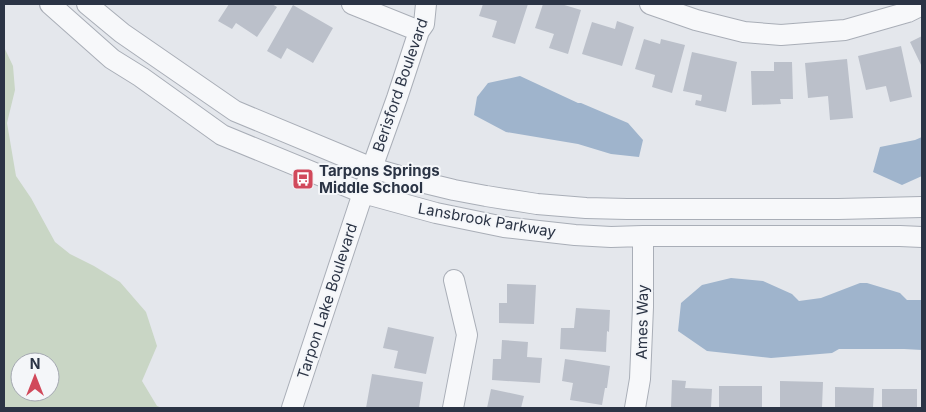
<svg xmlns="http://www.w3.org/2000/svg" width="926" height="412" viewBox="0 0 926 412" font-family="Inter,sans-serif">
<style>
.green{fill:#c9d6c5;fill-rule:evenodd}
.water{fill:#9fb4cc}
.building{fill:#bbc0ca}
.lines{fill:none;stroke-linecap:round;stroke-linejoin:round}
.minor-casing{stroke:#a9aeb7;stroke-width:22}
.minor{stroke:#f7f8fa;stroke-width:20}
.labels{text-anchor:middle;dominant-baseline:central;stroke-width:4;stroke-linejoin:round;paint-order:stroke}
.street-label{font-size:15px;fill:#2b3445;stroke:#f4f6f9}
.poi-label{font-size:15px;font-weight:bold;fill:#2b3445;stroke:#f4f6f9;text-anchor:start}
</style>
<rect width="100%" height="100%" fill="#e4e7ec"/>
<path class="green" d="M4,47L13,66L15,90L7,123L16,176L31,198L55,242L70,254L94,266L120,282L146,312L157,346L142,381L157,406L162,408H4ZM20,362H50V392H20Z"/>
<path class="water" d="M520,76L578,103H581L628,123L643,140L639,157L611,154L578,144L506,132L474,115L477,97L488,83Z
M922,137V176L902,185L873,172L880,147L915,140Z
M731,278L763,281L792,294L799,301L821,298L860,283H867L900,293L907,300H922V350L904,349H839L832,353L771,358L707,351L678,331L681,303L702,285Z"/>
<path class="building" d="M229,4H272L277,7L257,37L236,23L232,29L218,21Z
M483,4H528L515,44L492,37L497,21L479,16Z
M543,4H561L581,10L568,54L549,48L554,34L535,28Z
M293,5L333,28L313,63L287,48L281,59L267,51Z
M617,21L634,27L622,66L582,54L592,22L615,29Z
M922,36V67L910,42Z
M644,39L660,44L661,39L685,45L672,93L652,87L655,75L635,69Z
M901,46L912,97L890,102L886,86L866,90L858,56Z
M692,52L737,62L726,112L695,105L696,100L701,101L702,95L683,91Z
M847,59L853,118L830,120L828,96L808,98L805,63Z
M774,62H792L793,99H780L781,104L752,105L751,71H774Z
M507,284L536,285L534,324L499,323V303H507Z
M576,308L610,310L609,332L607,331L606,352L560,349L561,328H574Z
M388,327L434,337L426,374L394,368L398,351L383,348Z
M502,340L528,342L527,357L542,358L540,383L492,380L493,359H501Z
M565,359L610,366L607,388H605L602,405L570,400L573,383L562,381Z
M372,374L423,382L419,408H366Z
M672,380L686,381L685,388L712,389L711,408H671Z
M780,381L823,382L822,408H780Z
M719,386H762V408H719Z
M835,387L874,388L873,408H835Z
M491,389L524,396L521,408H487Z
M882,389H917V408H882Z"/>
<g class="lines">
<g class="minor-casing">
<path id="minor" d="M50,4L112,59L141,77L222,135L363,193L436,213L504,227L575,235L611,237L643,236H900L922,237
M87,4L122,33L235,111L372,168L421,182L454,190L486,196L537,204L586,208L627,209H838L922,207
M352,4L419,31
M650,4L696,20L744,32L781,35L845,30L908,12L922,5
M292,408L363,193L397,98L419,31L424,24L426,4
M453,408L467,335L454,280
M635,408L640,379L643,307V236"/>
</g>
<use href="#minor" class="minor"/>
</g>
<defs>
<g id="bus-square" transform="scale(1.125)"><rect x="-9" y="-9" width="18" height="18" rx="4" fill="#d1495b" stroke="#f4f6f9"/><path d="M-5-6H5V4H4V6H2V4H-2V6H-4V4H-5ZM-3.5-4V0h7V-4ZM-3.5 1.2v1.5H-2V1.2ZM2 1.2v1.5H3.5V1.2Z" fill="#fff"/></g>
</defs>
<g fill-rule="evenodd">
<use href="#bus-square" x="303" y="179"/>
</g>
<g class="labels">
<g class="street-label">
<text transform="translate(400 85) rotate(-71)">Berisford Boulevard</text>
<text transform="translate(487 220) rotate(10)">Lansbrook Parkway</text>
<text transform="translate(327 301) rotate(-72)">Tarpon Lake Boulevard</text>
<text transform="translate(642 322) rotate(-89)">Ames Way</text>
</g>
<g class="poi-label">
<text x="319" y="170">Tarpons Springs<tspan x="319" dy="17">Middle School</tspan></text>
</g>
</g>
<rect width="926" height="412" fill="none" stroke="#2b3445" stroke-width="10"/>
<g transform="translate(35 377)"><circle r="24" fill="#f4f6f9" stroke="#a4a8b1"/>
<path d="M0-4L9 19L0 12L-9 19Z" fill="#d1495b"/>
<text y="-8" font-size="14" font-weight="bold" text-anchor="middle" fill="#2b3445">N</text>
</g>
</svg>
